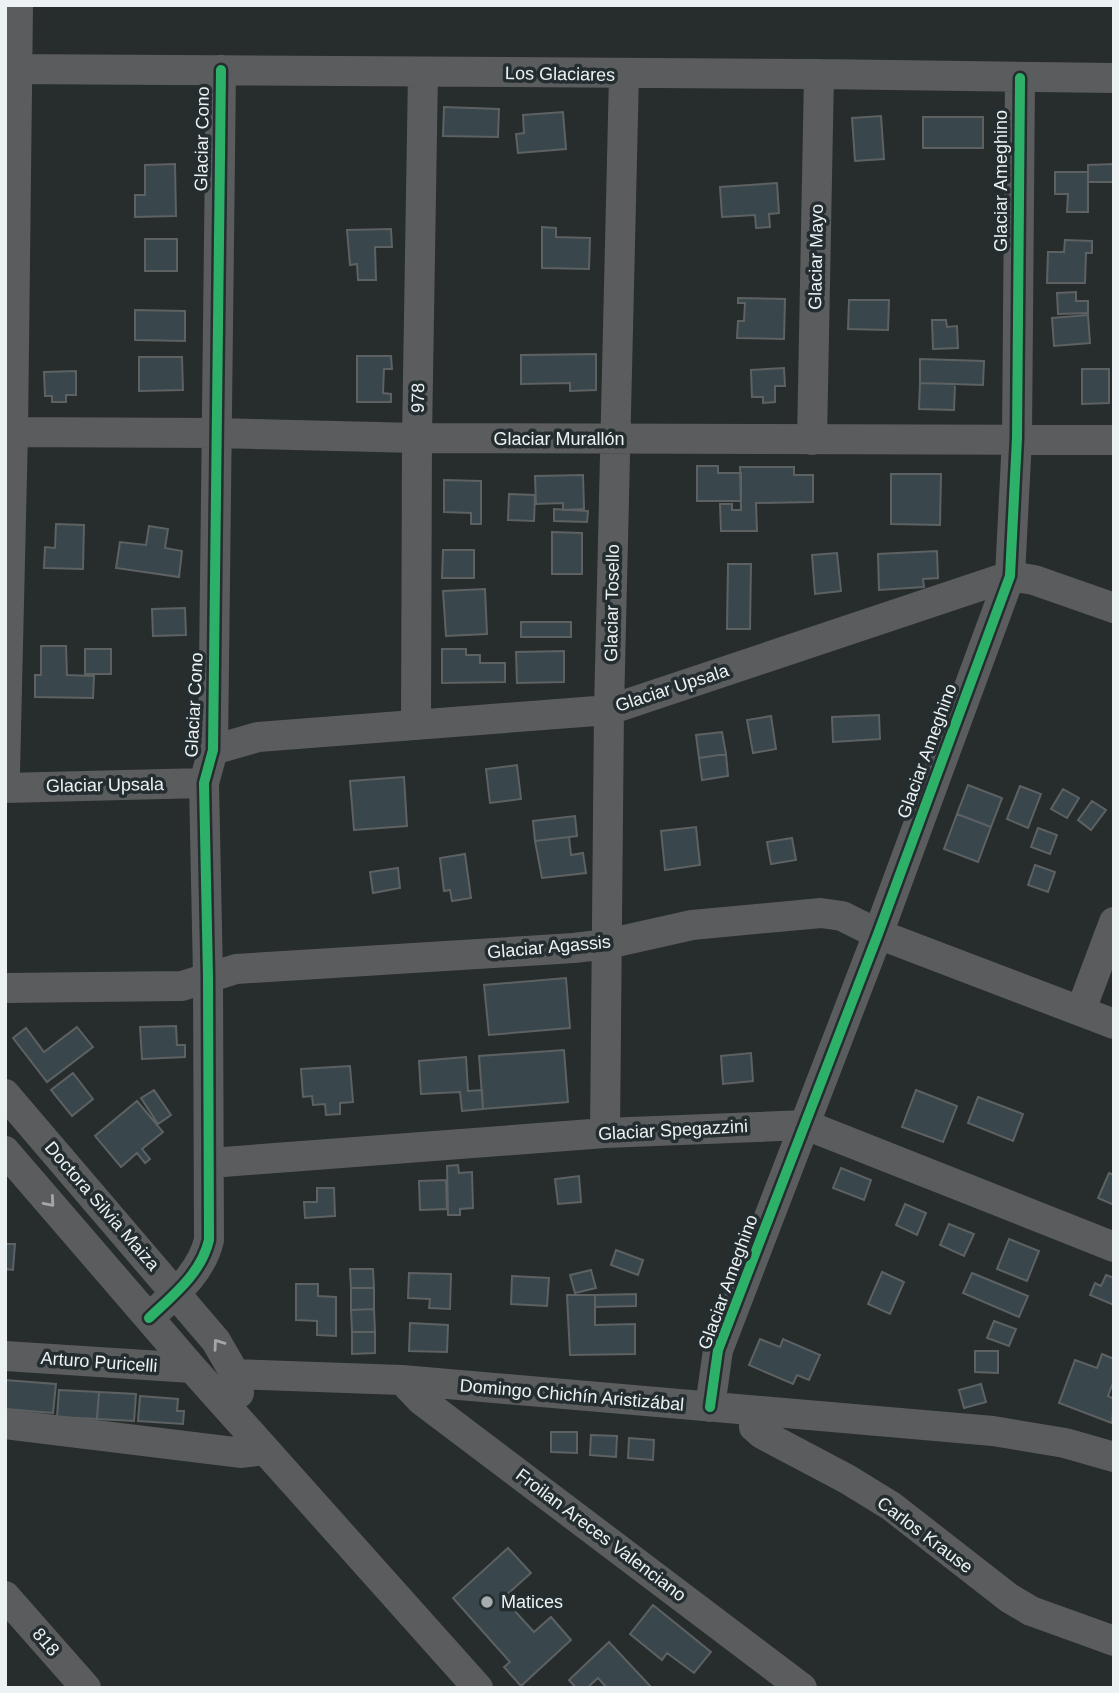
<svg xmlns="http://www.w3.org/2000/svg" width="1119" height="1693" viewBox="0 0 1119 1693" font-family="Helvetica,sans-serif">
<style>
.building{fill:#39474d;stroke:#5d6162;stroke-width:2}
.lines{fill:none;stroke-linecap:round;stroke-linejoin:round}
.minor{stroke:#5b5c5d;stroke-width:30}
.cycleway-casing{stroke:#242d30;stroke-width:15}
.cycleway{stroke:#2db169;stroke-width:10}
.oneway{stroke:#a4a7a8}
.poi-dot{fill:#a7adae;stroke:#242d30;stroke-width:2.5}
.labels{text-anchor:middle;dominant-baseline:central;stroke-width:7;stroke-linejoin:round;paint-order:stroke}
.street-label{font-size:18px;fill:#ecf2f4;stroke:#242d30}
.poi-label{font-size:18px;fill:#ecf2f4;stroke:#242d30;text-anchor:start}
</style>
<rect width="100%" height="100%" fill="#272c2d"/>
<path class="building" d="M444,107L499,109L498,137L443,136Z
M563,112L566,149L518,153L516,134L524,133L523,115Z
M881,116L884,159L855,161L852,118Z
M923,117H983V148H923Z
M175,164L176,216L135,217V195H145V165Z
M1114,164V182H1088V165Z
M1055,172H1088V212H1067L1068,194H1055Z
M777,183L779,213L769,214L770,227L756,228L755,215L722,217L720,187Z
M542,227L556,228V237L590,238L589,269L542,268Z
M391,229L392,247H375L376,280H358L357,264L350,265L347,230Z
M145,239H177V271H145Z
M1065,240L1092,241V253H1086L1085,283H1047L1048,252H1064Z
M1076,292V301H1088V313L1058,314L1057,293Z
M738,298L785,299L784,339L737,338L738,321H744L745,303H738Z
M849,300H889L888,330L848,329Z
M135,310L185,311V341L135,340Z
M1088,315L1090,343L1054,346L1052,318Z
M932,320H946L947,327L957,326L958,348L933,349Z
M596,354V390L570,391V383L521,384V355Z
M357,356H391L392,369H384L383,393L391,394V402H357Z
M139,357H182L183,390L139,391Z
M920,359L984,361L983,385L920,383Z
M784,368L785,386H775V402L763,403V397H752L751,370Z
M1082,369H1109V403L1082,404Z
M76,371V395H66V402H52V396H45L44,372Z
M920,383L955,384L954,410L919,409Z
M697,466H718V473H741V501H697Z
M740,467H794V475H813V502L756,503L757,531H721L720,504H732V510H741Z
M891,474H941L940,525L891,524Z
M583,475L584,509L563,510V503L536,504L535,476Z
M444,480L481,481V524H471V513L444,512Z
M509,494L535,495L534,521L508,520Z
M554,509L588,511L587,522L554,521Z
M56,524L84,525L83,569L44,568L45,547L55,548Z
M149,526L168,529L165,548L182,551L179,577L116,568L120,542L146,545Z
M552,532L582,533V574H552Z
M443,550H474V578H442Z
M937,551L938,578L923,579L924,587L879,590L878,554Z
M837,553L841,591L815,594L812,555Z
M728,564H751L750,629H727Z
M485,589L487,634L446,636L443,591Z
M185,608L186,635L153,636L152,609Z
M521,622H571V637H521Z
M41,646H66L67,675L94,676L93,698L35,697V675H41Z
M85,649H111V674H85Z
M442,649H466V655H480V663H505V682L442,683Z
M564,651V682L517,683L516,652Z
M879,715L880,739L833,742L832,717Z
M771,716L776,749L753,753L747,720Z
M722,732L726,754L699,758L696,735Z
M726,754L728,776L702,780L699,758Z
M517,765L521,799L490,803L486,769Z
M404,777L407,826L354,830L350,781Z
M968,785L1002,798L991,827L957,814Z
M1020,786L1041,794L1028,828L1007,819Z
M1063,789L1079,798L1067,818L1051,809Z
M1092,801L1106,810L1091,830L1078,820Z
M957,814L991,827L978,862L944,849Z
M575,816L577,836L535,841L533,821Z
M696,827L700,865L665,870L661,831Z
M1038,828L1057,835L1050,854L1031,847Z
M569,837L571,855L583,853L586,873L542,878L535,841Z
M792,838L796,860L771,864L767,842Z
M465,854L471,898L452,901L450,890L444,891L440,858Z
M1035,865L1055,872L1048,892L1028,885Z
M398,868L400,888L373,893L370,872Z
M566,978L570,1028L489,1035L484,985Z
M176,1026L177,1045H185V1057L142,1059L140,1027Z
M77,1027L93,1047L47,1082L13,1038L26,1028L44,1052Z
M564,1050L568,1102L483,1109L479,1056Z
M751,1053L753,1081L723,1084L721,1056Z
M466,1057L468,1091L482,1090L483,1109L462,1111L460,1092L421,1094L419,1061Z
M350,1066L353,1102L340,1103V1114L326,1115L325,1104L313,1105L312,1096L303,1097L301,1069Z
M73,1073L93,1099L72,1116L51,1090Z
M154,1090L171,1115L158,1124L141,1098Z
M916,1090L957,1106L943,1142L902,1127Z
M978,1097L1023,1114L1013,1141L968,1123Z
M137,1101L163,1132L142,1149L150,1159L145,1163L137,1153L121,1167L95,1136Z
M458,1165L459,1173L472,1172L473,1208L460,1209V1215H448L447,1166Z
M841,1168L871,1180L864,1200L833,1188Z
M1109,1173L1114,1175V1205L1098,1198Z
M579,1176L581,1202L558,1204L555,1179Z
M446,1180L447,1209L420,1210L419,1181Z
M317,1188H334L335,1216L305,1218L304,1202H317Z
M905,1204L926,1213L917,1235L896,1225Z
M949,1224L974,1234L964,1256L940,1245Z
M1009,1239L1039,1251L1027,1281L997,1269Z
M5,1244H15L13,1270L5,1269Z
M616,1250L643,1260L638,1275L611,1265Z
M350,1269H373L374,1288H351Z
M591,1270L596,1288L575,1293L570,1275Z
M882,1272L904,1282L890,1314L868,1304Z
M409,1273L451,1274L450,1309L429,1308L430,1299L408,1298Z
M972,1273L1028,1296L1019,1317L963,1293Z
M1106,1275L1114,1278V1305L1090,1295L1095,1283L1101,1286Z
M512,1276L549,1278L547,1306L511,1304Z
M296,1284H318V1296L336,1297V1336L317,1335V1321L296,1320Z
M351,1288H374V1309L351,1310Z
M636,1294V1306L595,1307V1295Z
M567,1295H595V1325L635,1324V1354L570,1355Z
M374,1309L375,1332H352L351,1310Z
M994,1321L1016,1329L1009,1346L987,1338Z
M410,1323L448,1325L447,1352L409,1351Z
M352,1332H375V1353L352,1354Z
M760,1339L780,1347L783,1339L820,1355L809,1380L797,1375L793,1384L749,1365Z
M975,1351H998V1373L975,1372Z
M1102,1354L1114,1359V1380L1108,1396L1114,1399L1112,1423L1059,1403L1075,1360L1097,1368Z
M5,1380L56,1384L53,1413L5,1409Z
M981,1384L986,1402L964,1408L959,1390Z
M59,1390L99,1392L97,1419L57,1417Z
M99,1392L136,1394L134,1421L97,1419Z
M140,1396L178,1399L177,1411H184L183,1424L138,1421Z
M551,1432H577V1453L551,1452Z
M591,1435L617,1436L616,1457L590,1455Z
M629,1438L654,1440L653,1460L628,1458Z
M508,1548L531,1573L503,1598L534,1632L551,1617L571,1640L521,1686L504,1667L510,1662L453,1598Z
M653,1605L711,1652L694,1673L667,1653L662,1660L630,1634Z
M609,1642L652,1688H607L598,1678L587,1688H576L569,1680Z"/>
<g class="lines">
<path class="minor" d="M5,69L819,74L1114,78
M5,432L217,433L417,438L1114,440
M812,440L819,74
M416,725L417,438L423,72
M213,750L258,737L609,710L1010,576L1034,580L1114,608
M5,773L13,432L18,5
M5,788L204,783
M5,988L182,986L236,969L574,948L607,944L692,925L821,913L842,916L878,934L1114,1024
M1081,1010L1114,922
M5,1094L216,1341L235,1374L239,1393
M605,1133L609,710L624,74
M5,1151L192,1368L478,1688
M210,1163L605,1133L806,1125L1114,1247
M149,1318C173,1295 201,1274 209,1240L208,977L204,783L213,750L221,70
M5,1356L192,1368
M235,1374L402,1380L993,1431L1065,1443L1114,1457
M402,1380L421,1400L802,1688
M710,1407L718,1350L878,934L1010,576L1017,438L1020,78
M753,1411L754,1427L762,1434L847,1479L891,1506L1009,1598L1031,1611L1114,1641
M5,1424L242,1453L265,1450
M5,1596L86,1688"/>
<g class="cycleway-casing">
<path id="cycleway" d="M149,1318C173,1295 201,1274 209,1240L208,977L204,783L213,750L221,70
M710,1407L718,1350L878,934L1010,576L1017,438L1020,78"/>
</g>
<use href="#cycleway" class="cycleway"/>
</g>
<defs><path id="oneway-chevron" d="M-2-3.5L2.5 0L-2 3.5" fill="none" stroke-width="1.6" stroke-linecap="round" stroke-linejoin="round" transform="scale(1.75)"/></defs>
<g class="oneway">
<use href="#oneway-chevron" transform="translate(50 1202) rotate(49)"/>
<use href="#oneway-chevron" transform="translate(218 1344) rotate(-125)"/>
</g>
<circle class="poi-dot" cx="487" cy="1602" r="7"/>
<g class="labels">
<g class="street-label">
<text transform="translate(560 74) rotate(1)">Los Glaciares</text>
<text transform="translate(202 139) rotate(-89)">Glaciar Cono</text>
<text transform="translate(1001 181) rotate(-90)">Glaciar Ameghino</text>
<text transform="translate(816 257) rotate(-89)">Glaciar Mayo</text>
<text transform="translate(418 398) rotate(-89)">978</text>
<text x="559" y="439">Glaciar Murallón</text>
<text transform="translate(612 603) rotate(-89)">Glaciar Tosello</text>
<text transform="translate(672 688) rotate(-18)">Glaciar Upsala</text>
<text transform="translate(194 705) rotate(-87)">Glaciar Cono</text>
<text transform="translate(927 751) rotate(-70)">Glaciar Ameghino</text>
<text transform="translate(105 785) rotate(-1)">Glaciar Upsala</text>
<text transform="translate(549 947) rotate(-5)">Glaciar Agassis</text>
<text transform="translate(673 1130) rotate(-3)">Glaciar Spegazzini</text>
<text transform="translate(102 1206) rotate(49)">Doctora Silvia Maiza</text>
<text transform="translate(728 1282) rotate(-70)">Glaciar Ameghino</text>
<text transform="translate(99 1362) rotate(4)">Arturo Puricelli</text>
<text transform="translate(572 1395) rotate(5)">Domingo Chichín Aristizábal</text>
<text transform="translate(601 1535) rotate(37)">Froilan Areces Valenciano</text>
<text transform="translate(925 1535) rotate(37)">Carlos Krause</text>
<text transform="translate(46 1642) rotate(49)">818</text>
</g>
<g class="poi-label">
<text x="501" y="1602">Matices</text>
</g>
</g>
<rect width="1119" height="1693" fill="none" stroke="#ecf2f4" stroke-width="14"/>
</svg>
